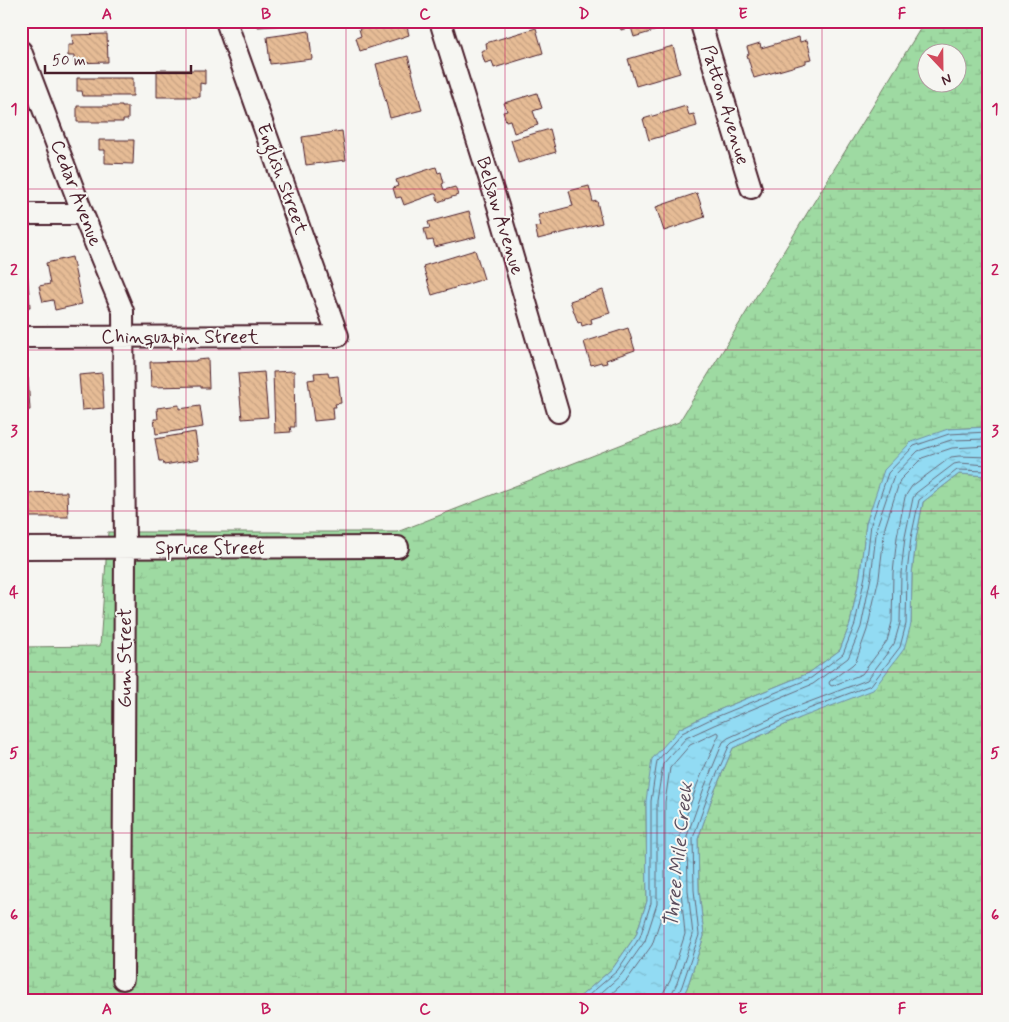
<svg xmlns="http://www.w3.org/2000/svg" width="1009" height="1022" viewBox="0 0 1009 1022" font-family="Mynerve,sans-serif">
<style>
.wetland{fill:url(#wetland-marsh);stroke:#747c66;fill-rule:evenodd}
.water{fill:url(#water-ripples);stroke:#7590a3}
.lines{fill:none;stroke-linecap:round;stroke-linejoin:round}
.shore{stroke:#676a7b;stroke-width:1}
.building{fill:url(#building-back-hatch);stroke:#4a1f2b}
.street-casing{stroke:#4a1f2b;stroke-width:24}
.street{stroke:#f6f6f2;stroke-width:20}
.grid{fill:none;stroke:#c2185b;stroke-width:1;stroke-opacity:0.55}
.labels{text-anchor:middle;dominant-baseline:central;stroke-width:4;stroke-linejoin:round;paint-order:stroke}
.street-label{font-size:19px;fill:#4a1f2b;stroke:#f6f6f2}
.water-label{font-size:20px;font-style:italic;fill:#5c4e5d;stroke:#f6f6f2}
.neatline{fill:none;stroke:#c2185b;stroke-width:2}
.grid-label{font-size:16px;text-anchor:middle;font-weight:bold;fill:#c2185b}
</style>
<defs>
<pattern id="wetland-marsh" width="20" height="14" patternUnits="userSpaceOnUse" patternTransform="scale(1.25)"><rect width="20" height="14" fill="#9edaa2"/><path d="M1 5h8M5 5V1M11 12h8M15 12V8" fill="none" stroke="#8abb8c"/></pattern>
<pattern id="water-ripples" width="26" height="14" patternUnits="userSpaceOnUse" patternTransform="scale(1.25)"><rect width="26" height="14" fill="#92dbf3"/><path d="M2 4q2-2 4 0t4 0M15 11q2-2 4 0t4 0" fill="none" stroke="#7fbcd0"/></pattern>
<pattern id="building-back-hatch" width="6" height="6" patternUnits="userSpaceOnUse" patternTransform="scale(1.25)"><rect width="6" height="6" fill="#e6bc96"/><path d="M-1 5l2 2M0 0l6 6M5-1l2 2" fill="none" stroke="#c7a181"/></pattern>
</defs>
<rect width="100%" height="100%" fill="#f6f6f2"/>
<filter id="ink" filterUnits="userSpaceOnUse"><feTurbulence type="fractalNoise" baseFrequency=".02" numOctaves="2"/><feDisplacementMap in="SourceGraphic" scale="10" xChannelSelector="R" yChannelSelector="G"/><feConvolveMatrix kernelMatrix="1 2 1 2 8 2 1 2 1" color-interpolation-filters="sRGB"/></filter>
<g filter="url(#ink)">
<path class="wetland" d="M925,21H988V427L948,429L866,523L860,575L850,624L840,650L809,673L709,714L679,729L646,801L647,901L636,935L613,968L575,1001H21V647L100,646L108,532H397L679,422ZM926,52H956V82H926Z
M959,474L988,476V1001H680L687,988L704,936L699,890L698,839L714,792L733,748L800,718L911,624L912,574L916,539L923,502Z"/>
<path class="water" d="M988,427V476L959,474L923,502L916,539L912,574L911,624L904,649L873,690L800,718L733,748L714,792L698,839L699,890L704,936L687,988L680,1001H575L613,968L636,935L647,901L646,801L652,759L679,729L709,714L809,673L840,650L850,624L860,575L866,523L884,470L911,442L948,429Z"/>
<g class="lines">
<path class="shore" d="M988,446L952,448L922,458L900,480L885,527L879,578L867,630L856,661L852,665L830,681L829,683L830,685L832,686L862,674L887,641L892,622L893,573L897,537L905,497L908,492L912,486L951,457L959,456L988,457
M582,1001L617,971L640,937L651,903V801L657,761L682,733L711,719L811,678L843,654L855,624L865,576L871,524L888,473L914,446L949,434L988,432
M592,1001L621,975L645,941L657,904V801L663,764L686,738L714,725L813,684L848,658L850,654L861,627L871,577L877,526L894,476L918,451L951,440L988,439
M603,1001L627,980L652,945L665,906V802L670,768L690,745L717,732L719,733V735L716,741L697,785L680,835L681,891L685,934L670,981L663,993L662,1001
M670,1001L671,995L677,983L693,935L688,891L687,836L704,788L723,742L728,738L796,707L867,680L894,644L900,623L901,573L905,537L913,498L916,493L954,464L959,463L988,465
M676,1001L677,997L682,986L699,935L694,890L693,838L710,790L729,746L732,743L798,713L871,685L900,647L906,624L907,573L911,538L919,500L957,470L988,471"/>
</g>
<path class="building" d="M257,21H300V24L258,27Z
M382,21H399L400,25L406,23L409,35L360,51L356,38L361,36L359,29Z
M618,21H661L664,28L634,37L631,27L621,30Z
M750,21H778L753,29Z
M536,28L543,53L494,68L492,61L485,63L481,51L487,49L486,43Z
M309,31L312,59L270,64L267,37Z
M107,34L108,62L74,63V56H68V45H73L72,35Z
M799,37L800,42L807,40L812,59L806,60V63L754,78L747,55L749,54L747,47L760,43L761,48Z
M673,46L680,73L636,86L628,59Z
M408,56L422,110L390,118L376,64Z
M157,70H205V84L200,83V97H157Z
M77,78H133V96H83L82,91H77Z
M537,93L542,108L533,111L538,125L514,133L510,120L506,121L503,112L507,111L504,103Z
M77,106H122V107H128V120H123V122H77Z
M686,106L689,115L694,114L697,126L649,140L643,119Z
M550,129L556,152L518,163L511,140Z
M342,131L346,160L306,165L302,137Z
M99,140H134L133,164L105,163V150H99Z
M436,167L438,173L441,172L444,183L442,184L444,190L455,187L458,195L438,202L436,194H434L404,205L401,197L396,198L393,188L398,186L396,180Z
M589,186L593,202L597,201L602,223L538,239L535,227L541,226L538,215L573,206L569,191Z
M697,193L705,217L664,231L656,207Z
M469,211L476,237L435,247L433,240L427,241L424,229L430,228L428,222Z
M475,250L484,279L432,295L423,266Z
M72,257L82,304L55,310L53,300L43,302L39,286L50,284L46,263Z
M21,269H27L30,307L21,308Z
M603,290L610,313L591,319L592,323L582,326L581,322L578,323L570,301Z
M628,328L635,350L606,360L607,363L602,364L601,362L591,365L584,342Z
M208,359L209,388H201V386L151,387L150,362L196,361V360Z
M294,371L295,427H290L291,432L275,433L273,372Z
M264,372L268,417L242,419L238,374Z
M328,372L329,377L338,376L341,403L335,404L336,407H333L334,419L314,421L308,380L315,379L314,373Z
M102,373L104,408L82,410L79,375Z
M21,378H28L30,410L21,411Z
M179,405V409L200,406L203,427L156,434L154,419H158L157,408Z
M195,432L199,459L164,465L163,461H159L155,439Z
M67,492L68,517H21V493Z"/>
<g class="lines">
<g class="street-casing">
<path id="street" d="M440,21L498,206L558,412
M700,21L751,188
M21,51L83,214L123,311L125,548L123,979
M21,214H83
M21,337L338,336L226,21
M21,548L398,547"/>
</g>
<use href="#street" class="street"/>
</g>
</g>
<path class="grid" d="M186,21V1001M346,21V1001M505,21V1001M664,21V1001M822,21V1001M21,189H988M21,350H988M21,511H988M21,672H988M21,833H988"/>
<g class="labels">
<g class="street-label">
<text transform="translate(725 105) rotate(73)">Patton Avenue</text>
<text transform="translate(282 179) rotate(70)">English Street</text>
<text transform="translate(76 193) rotate(69)">Cedar Avenue</text>
<text transform="translate(500 216) rotate(73)">Belsaw Avenue</text>
<text x="180" y="337">Chinquapin Street</text>
<text x="210" y="548">Spruce Street</text>
<text transform="translate(125 658) rotate(-90)">Gum Street</text>
</g>
<g class="water-label">
<text transform="translate(679 855) rotate(-84)">Three Mile Creek</text>
</g>
</g>
<rect width="1009" height="1022" fill="none" stroke="#f6f6f2" stroke-width="55"/>
<g transform="translate(942 68) rotate(158)"><circle r="24" fill="#f6f6f2" stroke="#b1a0a2"/>
<path d="M0-4L9 19L0 12L-9 19Z" fill="#d1495b"/>
<text y="-8" font-size="14" font-weight="bold" text-anchor="middle" fill="#4a1f2b">N</text>
</g>
<path d="M45 65v8h146v-8" fill="none" stroke="#4a1f2b" stroke-width="2.5"/>
<text x="52" y="65" font-size="15" fill="#4a1f2b" stroke="#f6f6f2" stroke-width="4" paint-order="stroke">50 m</text>
<rect x="28" y="28" width="954" height="966" class="neatline"/>
<g class="grid-label">
<text x="107" y="19">A</text>
<text x="266" y="19">B</text>
<text x="425" y="19">C</text>
<text x="584" y="19">D</text>
<text x="743" y="19">E</text>
<text x="902" y="19">F</text>
<text x="14" y="114">1</text>
<text x="995" y="114">1</text>
<text x="14" y="275">2</text>
<text x="995" y="275">2</text>
<text x="14" y="436">3</text>
<text x="995" y="436">3</text>
<text x="14" y="597">4</text>
<text x="995" y="597">4</text>
<text x="14" y="758">5</text>
<text x="995" y="758">5</text>
<text x="14" y="920">6</text>
<text x="995" y="920">6</text>
<text x="107" y="1014">A</text>
<text x="266" y="1014">B</text>
<text x="425" y="1014">C</text>
<text x="584" y="1014">D</text>
<text x="743" y="1014">E</text>
<text x="902" y="1014">F</text>
</g>
</svg>
